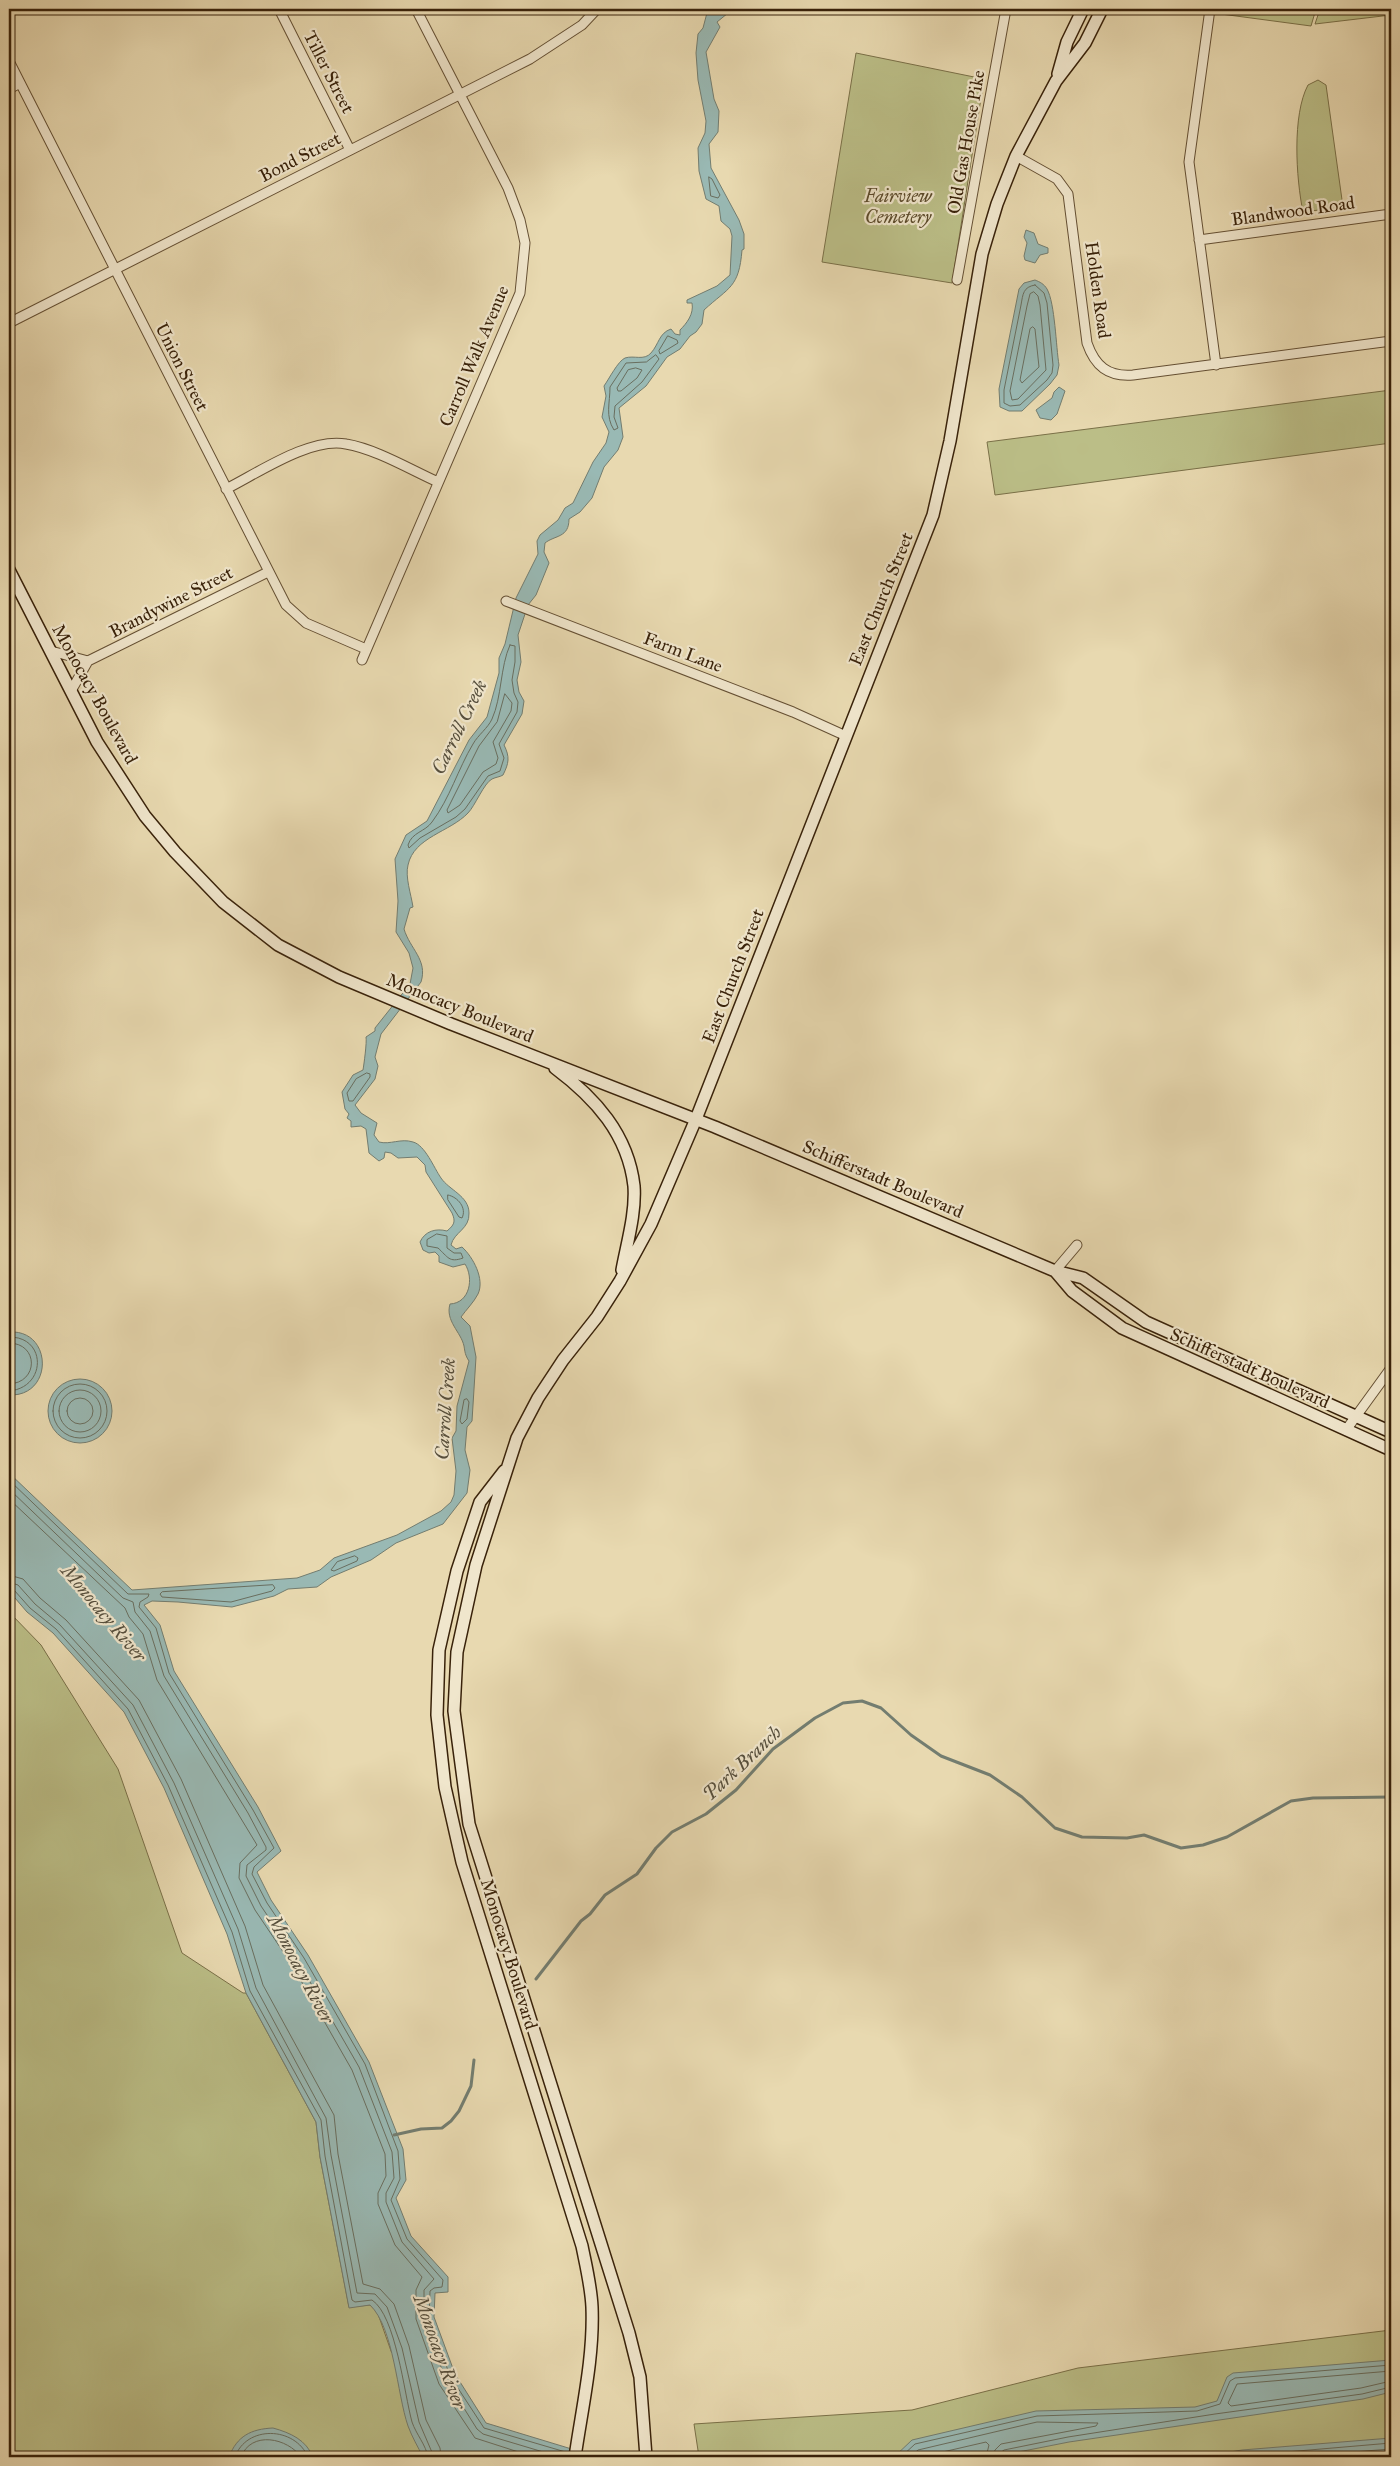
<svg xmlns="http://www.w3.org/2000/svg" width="1400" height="2466" viewBox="0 0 1400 2466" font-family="'IM FELL Great Primer',serif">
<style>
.green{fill:#bbbe87;stroke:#7a7048}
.water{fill:#99b9b4;stroke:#737d70}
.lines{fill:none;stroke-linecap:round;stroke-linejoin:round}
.shore{stroke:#696e5f;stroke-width:1}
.stream{stroke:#737d70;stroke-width:3}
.street-casing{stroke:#655034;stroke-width:11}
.secondary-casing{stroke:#39220a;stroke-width:14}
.street{stroke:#f0e6cc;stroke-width:9}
.secondary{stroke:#f0e6cc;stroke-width:11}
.labels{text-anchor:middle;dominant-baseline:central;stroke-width:4.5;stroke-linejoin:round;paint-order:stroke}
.street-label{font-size:18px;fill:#39220a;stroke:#f0e6cc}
.park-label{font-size:18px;font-style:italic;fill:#5a4929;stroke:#f0e6cc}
.water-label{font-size:19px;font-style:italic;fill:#564f3d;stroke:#f0e6cc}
</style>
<rect width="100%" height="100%" fill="#e8d9b0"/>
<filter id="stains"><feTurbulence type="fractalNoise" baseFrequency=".004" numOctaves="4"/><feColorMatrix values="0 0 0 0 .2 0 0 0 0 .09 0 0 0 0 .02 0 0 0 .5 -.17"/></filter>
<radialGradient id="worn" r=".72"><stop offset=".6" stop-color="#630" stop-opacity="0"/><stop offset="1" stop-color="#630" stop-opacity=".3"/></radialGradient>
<path class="green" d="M1222,9H1316L1311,26L1221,14Z
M1320,9H1391V15L1315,24Z
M856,53L984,79L952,283L822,262Z
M1318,80L1326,85L1343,207L1303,212C1296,178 1292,115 1308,85Z
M1391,390V443L995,495L987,442Z
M9,1612L41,1645L118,1769L182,1953L243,1993H246L316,2122L320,2157L349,2307L370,2305L377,2311L391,2351L452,2457H9Z
M1391,2330V2457H699L694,2424L912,2410L1078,2368Z"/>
<path class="water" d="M708,9H733L717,22L720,27L706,52L714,99L719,111L718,132L709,144L711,168L739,220L744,234V249L742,250C739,288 729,287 704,310L702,324L696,332L690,336L680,349L667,357L646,386L619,408L623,437L618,450L604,467L592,498L580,512L569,519C569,538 555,535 545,543L544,552L549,563L536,595L528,605L518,635L521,662L517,680L519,692L524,701L522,714L504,745C510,757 509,763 503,775C500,777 496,777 492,779C484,783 475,806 468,813C450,832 414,837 408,865C405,877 411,894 413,907L410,908L404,929C410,949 428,960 421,982L381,1034L375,1057L378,1066L375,1079L355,1105L361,1113L377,1123L374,1135L379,1142C390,1145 401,1138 413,1142C425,1145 434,1168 441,1178C449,1190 469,1196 469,1213C470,1229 454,1232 451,1245L456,1249L462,1247C473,1257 485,1279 478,1294C474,1302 466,1310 461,1317L470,1326L476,1357L472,1421L467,1427L465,1450L470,1470L467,1493L443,1524L396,1543L371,1560L331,1577L317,1587L288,1589L274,1596L232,1607L178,1602L152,1601L144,1605L160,1625L174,1671L258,1807L281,1851L257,1872L271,1900L308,1955L369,2062L403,2149L406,2180L396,2198L411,2236L448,2277V2292L435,2293L434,2317L455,2374L486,2423L598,2457H423C418,2447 412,2437 408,2426C397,2394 394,2328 370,2305L349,2308L320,2157L316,2122L246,1993L227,1934L164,1788L124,1712L53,1633L27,1612L9,1591V1473L132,1590L297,1578L320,1570L334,1558L397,1535L441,1511L451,1502L454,1495L456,1471L452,1438L456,1431L457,1406L469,1361C465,1355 465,1352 464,1346C461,1332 445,1321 450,1304C470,1303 474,1278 465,1264L453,1267L439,1262V1256L435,1252L429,1253L423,1250L420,1242C425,1231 436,1228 447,1231C454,1225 456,1222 452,1213L426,1172L425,1165L417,1157L398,1158L391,1153L385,1152L384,1158L379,1161L369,1153L366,1129L361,1126L351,1127V1121L347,1118L349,1114L345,1109L342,1092L353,1075L363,1070C364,1064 367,1042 366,1037L375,1031V1028L410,984L413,968L409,953L396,932L398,901L395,859L406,835L427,821L469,740L487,717L499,673V658L505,644L516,598L538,554L537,541L540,535L558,520L565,508L573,503L593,462L606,443L609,432L602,417L606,396L604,386C609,379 618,361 625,358C634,355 644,361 651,353C659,344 659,333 671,329L675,334L680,335V330C687,323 694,314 692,303H687V300L717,286L730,275L732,236L730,229L721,221L719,206L706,199L699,171L698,148L705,133L706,121L698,80L696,53L698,34L703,28Z
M1026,230L1034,233L1038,244L1048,248V253L1040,255L1035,263L1025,260L1024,256L1027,243L1024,237Z
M1035,280C1040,282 1044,284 1047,289C1055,303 1056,347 1059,365L1057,375L1050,384L1022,411H1009L1000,407L999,389L1019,289L1024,283Z
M1059,387L1065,391L1057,414L1051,420L1040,418L1036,410L1052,398L1054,392Z
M9,1332C53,1329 54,1397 9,1395Z
M48 1411a32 32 0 1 1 64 0a32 32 0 1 1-64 0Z
M1391,2360V2392L1363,2399L1069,2442L993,2457H894L912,2440L1036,2411L1195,2407L1217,2401L1227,2377L1233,2373Z
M273,2428C291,2433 306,2440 313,2457H229C237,2436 251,2429 273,2428Z
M1391,2438V2457H1200L1242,2450Z"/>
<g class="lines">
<path class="shore" d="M709,177L712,179L720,195L718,198L711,196Z
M1035,285L1044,293L1047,303L1053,365L1052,373L1047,380L1020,405L1010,406L1004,403V390L1021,305C1023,294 1023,287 1035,285Z
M1034,292L1038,296L1040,305L1046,370L1018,399L1012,400L1010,391L1027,306L1030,294Z
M1033,327L1035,329L1039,367L1022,383L1020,380L1030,329Z
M668,336L677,340L678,343L660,354L659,351Z
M656,355L659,359L642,382L615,406L614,417L618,428L614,430C605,416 610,403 610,387L626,363L646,362Z
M636,368L642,370L637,378L621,391H618L617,388L628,370Z
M510,645L515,646V662L512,680L514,693L518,702L517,712L499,744L504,758L500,771L488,776L465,809L456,817L420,838L409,848L408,845C412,832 425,832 432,822C450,798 458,769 473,744C478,735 488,728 492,719C502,697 500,667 510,645Z
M505,694L512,703L511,711L493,742L498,758L496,764L483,772L460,805L448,813L447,810L479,746L497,722Z
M367,1073L370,1074V1077L353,1101H349L347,1093L356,1079Z
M448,1195C458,1197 467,1208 462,1218L459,1217L448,1200Z
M437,1234L447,1236V1248L454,1253H461L463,1258C449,1263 448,1257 438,1248L427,1246V1240Z
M9,1337C47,1336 47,1388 9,1391
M9,1343C39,1343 39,1383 9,1384
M53 1411a27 27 0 1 1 54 0a27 27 0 1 1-54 0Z
M59 1411a21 21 0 1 1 42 0a21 21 0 1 1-42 0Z
M67 1411a13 13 0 1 1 26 0a13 13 0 1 1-26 0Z
M467,1399L469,1402L467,1419L462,1424L460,1421L464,1400Z
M9,1480L128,1594H149L148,1597L140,1602L139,1607L156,1628L169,1673L253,1810L274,1848L254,1867L252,1874L267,1903L304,1958L365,2064L398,2151L400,2179L391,2200L407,2239L443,2280L442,2287L434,2288L430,2291L429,2318L450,2376L484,2428L569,2453
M9,1489L123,1598L133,1602L135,1612L150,1631L164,1676L248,1813L266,1847V1850L247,1865L246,1876L261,1906L298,1961L359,2067L392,2152L394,2178L386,2193V2202L402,2242L434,2279L424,2290V2320L445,2378L477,2429L483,2434L560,2457
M9,1499L125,1608L129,1617L143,1634L157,1680L257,1845L240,1863L239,1878L255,1910L292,1965L352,2070L385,2154L386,2176L378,2193V2204L395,2245L422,2277L416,2290V2319L439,2384L475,2438L534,2457
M355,1556L358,1558L357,1561L334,1571L331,1570L337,1562Z
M9,1575L23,1579L40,1598L66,1620L139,1700L181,1779L245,1926L263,1985L334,2115L338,2154L363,2284L380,2289L394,2304L409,2346L426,2420L440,2448L441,2457
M9,1582L18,1585L35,1604L60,1625L133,1705L174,1783L238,1929L256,1988L326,2118L331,2155L357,2293L375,2294L387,2307L402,2348L419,2422L434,2457
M273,1585L275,1588L272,1591L231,1602L162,1597L160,1594L162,1592Z
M9,1588L14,1590L30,1608L56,1629L128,1709L168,1785L232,1932L250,1991L321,2120L325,2156L352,2300L355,2302L372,2300C396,2316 404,2393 412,2422C416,2434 426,2445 428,2457
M1391,2371L1237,2384L1228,2403L1231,2406L1361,2388L1391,2381
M235,2457C246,2425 295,2426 308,2457
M241,2457C251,2430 288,2438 301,2457
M901,2457L915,2444L1037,2416L1197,2411L1220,2404L1230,2381L1235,2378L1391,2365
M910,2457L918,2450L1037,2422L1098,2423L1096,2426L1001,2444L995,2450L993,2457
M921,2457L986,2442L989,2445L986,2457
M999,2457L1000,2453L1004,2450L1068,2437L1215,2414L1362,2394L1391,2387
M1228,2457L1391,2443
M1289,2457L1391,2449"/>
<path class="stream" d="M536,1979L581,1921L590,1914L605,1895L637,1874L656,1848L672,1832L706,1814L736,1790L773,1749L815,1718L843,1703L862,1701L881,1708L911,1735L941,1756L990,1775L1022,1797L1055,1828L1082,1837L1127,1838L1144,1835L1181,1848L1203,1845L1227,1837L1291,1801L1313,1798L1391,1797
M394,2135L421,2129L442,2128L451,2121L459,2111L471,2086L474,2060"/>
<g class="street-casing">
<path id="street" d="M279,9L350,150
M1210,9L1189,162L1216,365
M9,61L286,605L306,623L366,649
M9,89L20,83
M1016,156L1057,179L1068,194L1087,343C1095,366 1108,377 1133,375L1391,341
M1199,240L1391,214
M957,280L1006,9
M9,323L530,59L582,25L597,9
M226,489C258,473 310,437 346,444C376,449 411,470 438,482
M506,601L793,712L846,736
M51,651L88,661
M362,660L520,293L525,243L520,220L508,188L416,9
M71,691L88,661L268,572
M1055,1271L1077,1245
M1346,1430L1391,1368"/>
</g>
<g class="secondary-casing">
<path id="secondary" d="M1058,74L1067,42L1083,9
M9,570L97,742L145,816L175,852L223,902L278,945L339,977L451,1024L715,1127L1055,1271L1083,1278L1146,1322L1391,1432
M555,1068C595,1098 628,1134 634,1186C636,1213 627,1243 622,1270
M1055,1271L1072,1291L1122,1328L1391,1450
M504,1471L480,1502L457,1571L439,1650L437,1715L445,1787L462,1862L582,2246C586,2266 591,2286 592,2307C594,2357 582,2408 575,2457
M646,2457L640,2377L629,2333L469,1824L454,1711L457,1652L476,1565L517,1438L538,1398L563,1360L597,1317L620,1281L651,1224L696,1119L933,515L950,441L982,254L997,204L1016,156L1056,81L1085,43L1102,9"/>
</g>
<use href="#street" class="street"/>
<use href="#secondary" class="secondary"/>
</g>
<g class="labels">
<g class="street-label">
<text transform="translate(329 72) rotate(63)">Tiller Street</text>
<text transform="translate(966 142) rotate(-80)">Old Gas House Pike</text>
<text transform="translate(300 157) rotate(-27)">Bond Street</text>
<text transform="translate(1293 211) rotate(-8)">Blandwood Road</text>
<text transform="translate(1098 290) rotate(82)">Holden Road</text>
<text transform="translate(474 356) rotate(-67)">Carroll Walk Avenue</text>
<text transform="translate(182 367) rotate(63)">Union Street</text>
<text transform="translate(881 599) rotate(-68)">East Church Street</text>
<text transform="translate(171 602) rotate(-27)">Brandywine Street</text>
<text transform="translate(683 652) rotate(21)">Farm Lane</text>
<text transform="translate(95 694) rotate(61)">Monocacy Boulevard</text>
<text transform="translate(733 976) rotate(-69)">East Church Street</text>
<text transform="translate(460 1008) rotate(22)">Monocacy Boulevard</text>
<text transform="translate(883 1179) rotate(23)">Schifferstadt Boulevard</text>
<text transform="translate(1250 1368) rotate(24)">Schifferstadt Boulevard</text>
<text transform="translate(509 1954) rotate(73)">Monocacy Boulevard</text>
</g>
<g class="park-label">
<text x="898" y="196">Fairview<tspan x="898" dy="21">Cemetery</tspan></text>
</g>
<g class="water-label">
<text transform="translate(459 727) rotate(-64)">Carroll Creek</text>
<text transform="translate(445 1409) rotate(-86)">Carroll Creek</text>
<text transform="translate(104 1613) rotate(50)">Monocacy River</text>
<text transform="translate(742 1763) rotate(-43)">Park Branch</text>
<text transform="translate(301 1969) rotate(62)">Monocacy River</text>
<text transform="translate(440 2352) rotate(70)">Monocacy River</text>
</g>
</g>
<rect width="1400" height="2466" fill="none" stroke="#e8d9b0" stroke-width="30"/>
<rect x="10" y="10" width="1380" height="2446" fill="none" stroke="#39220a" stroke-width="2.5"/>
<rect x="15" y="15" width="1370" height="2436" fill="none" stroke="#39220a"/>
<rect width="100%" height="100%" filter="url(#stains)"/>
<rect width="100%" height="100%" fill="url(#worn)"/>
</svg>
